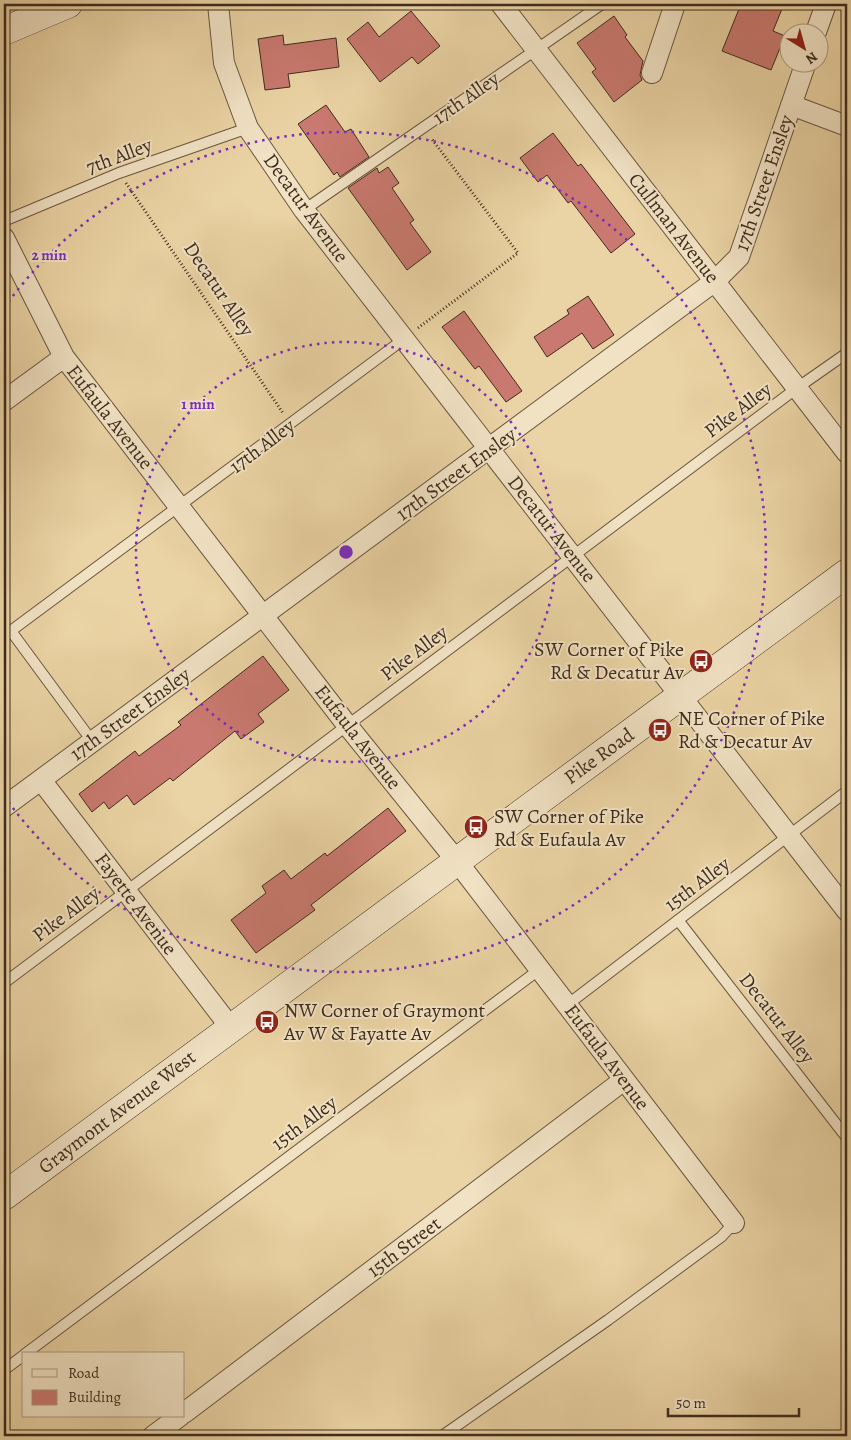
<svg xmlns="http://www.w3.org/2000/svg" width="851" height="1440" viewBox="0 0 851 1440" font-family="Alegreya,serif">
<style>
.building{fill:#c9796f;stroke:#3f2c1e}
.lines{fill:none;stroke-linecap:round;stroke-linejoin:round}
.lane-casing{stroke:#6a5640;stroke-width:12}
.street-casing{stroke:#6a5640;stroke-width:22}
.secondary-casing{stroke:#3f2c1e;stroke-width:29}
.path{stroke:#3f2c1e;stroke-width:3;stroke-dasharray:1 2.5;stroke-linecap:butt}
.lane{stroke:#f1e2c4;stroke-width:10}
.street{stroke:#f1e2c4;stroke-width:20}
.secondary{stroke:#f1e2c4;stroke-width:28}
.ring{fill:none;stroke:#7b2cbf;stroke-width:2.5;stroke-dasharray:2.5 5}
.labels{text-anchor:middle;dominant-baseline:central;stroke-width:4;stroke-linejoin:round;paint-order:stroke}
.street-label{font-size:20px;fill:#3f2c1e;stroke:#f1e2c4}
.poi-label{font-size:20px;fill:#3f2c1e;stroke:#f1e2c4;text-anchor:start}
.centre{fill:#7b2cbf;stroke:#f1e2c4;stroke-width:2.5}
.ring-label{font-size:15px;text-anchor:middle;font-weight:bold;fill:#7b2cbf;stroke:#f1e2c4;stroke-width:4;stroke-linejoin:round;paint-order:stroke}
</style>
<rect width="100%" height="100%" fill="#ead3a4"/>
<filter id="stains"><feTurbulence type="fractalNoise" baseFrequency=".004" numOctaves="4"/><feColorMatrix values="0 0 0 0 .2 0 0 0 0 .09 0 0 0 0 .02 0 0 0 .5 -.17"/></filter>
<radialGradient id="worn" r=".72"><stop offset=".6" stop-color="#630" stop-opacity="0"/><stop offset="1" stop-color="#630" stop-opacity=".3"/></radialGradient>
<path class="building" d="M741,4H784L773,31L785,36L771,70L722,51Z
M411,11L440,46L418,64L412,57L380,82L347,39L368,22L379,37Z
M614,16L627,35L625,37L643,61L640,75L642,80L614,102L592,72L596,69L577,43Z
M283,35L284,45L336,38L339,67L288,74L290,87L265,90L258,39Z
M326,105L345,132L351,129L369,157L340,177L337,172L334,175L298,124Z
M553,133L578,166L581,164L635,234L611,253L571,201L568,203L547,175L538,182L520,158Z
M388,167L399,183L392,188L414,220L410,223L431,252L407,270L348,188L377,168L379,173Z
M588,296L614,335L593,349L582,333L547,357L534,337L569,314L567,310Z
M464,311L522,391L506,402L479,366L475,369L442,327Z
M263,656L289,690L258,714L264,722L241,739L235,731L173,781L170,778L134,805L127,795L109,809L104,802L92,812L79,794L135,751L139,756L181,725L178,722Z
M388,808L406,831L311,905L315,910L256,953L231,920L266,893L262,886L284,870L291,879L325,853L327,856Z"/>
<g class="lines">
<g class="lane-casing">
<path id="lane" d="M304,210L602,4
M4,221L119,173L248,128
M11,631L92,741
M4,636L404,339
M678,920L847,1138
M4,983L797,388L847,353
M567,1005L847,791
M25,1354L540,969
M4,1370L24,1355
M442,1436L608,1320L721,1237L734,1223"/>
</g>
<g class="street-casing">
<path id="street" d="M218,4L224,63L248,128L304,210L847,911
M501,4L847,453
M816,32L826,4
M652,73L675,4
M791,105L847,126
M4,238L64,357L347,725L456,860L734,1223
M4,401L64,357
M41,780L231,1028
M4,807L715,281L739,257L806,62
M184,1413L624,1080
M153,1436L180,1416"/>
</g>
<g class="secondary-casing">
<path id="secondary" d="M4,31L68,4
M4,1196L847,573"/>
</g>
<path class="path" d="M126,183L283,413
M418,328L518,253L431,138"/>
<use href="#lane" class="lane"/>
<use href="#street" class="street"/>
<use href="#secondary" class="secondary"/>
</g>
<g class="ring">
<circle cx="346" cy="552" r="210"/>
<path d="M4 308A420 420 0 1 1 4 796"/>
</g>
<defs>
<g id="bus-disc" transform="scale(1.25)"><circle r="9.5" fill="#8f2418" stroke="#f1e2c4"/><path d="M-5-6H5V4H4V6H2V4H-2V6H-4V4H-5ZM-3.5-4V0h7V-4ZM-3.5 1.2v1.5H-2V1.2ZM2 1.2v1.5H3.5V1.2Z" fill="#fff"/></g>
</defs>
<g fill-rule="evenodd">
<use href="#bus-disc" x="701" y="661"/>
<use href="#bus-disc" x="660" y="730"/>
<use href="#bus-disc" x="476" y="827"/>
<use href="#bus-disc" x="267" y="1022"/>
</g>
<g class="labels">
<g class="street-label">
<text transform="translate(466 98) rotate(-35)">17th Alley</text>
<text transform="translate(119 156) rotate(-21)">7th Alley</text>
<text transform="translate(764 183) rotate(-71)">17th Street Ensley</text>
<text transform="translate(306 208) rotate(54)">Decatur Avenue</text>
<text transform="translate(674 228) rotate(52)">Cullman Avenue</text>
<text transform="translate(219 289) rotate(56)">Decatur Alley</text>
<text transform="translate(738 410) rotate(-37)">Pike Alley</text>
<text transform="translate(110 417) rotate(52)">Eufaula Avenue</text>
<text transform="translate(262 446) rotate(-37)">17th Alley</text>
<text transform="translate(456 474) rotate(-36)">17th Street Ensley</text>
<text transform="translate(552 529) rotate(52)">Decatur Avenue</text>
<text transform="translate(414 653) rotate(-37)">Pike Alley</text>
<text transform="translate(130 714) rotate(-36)">17th Street Ensley</text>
<text transform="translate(358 737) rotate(52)">Eufaula Avenue</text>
<text transform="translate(599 756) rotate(-36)">Pike Road</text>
<text transform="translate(697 884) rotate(-37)">15th Alley</text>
<text transform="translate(136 904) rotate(53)">Fayette Avenue</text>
<text transform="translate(66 914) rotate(-37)">Pike Alley</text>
<text transform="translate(777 1018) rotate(52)">Decatur Alley</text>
<text transform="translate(607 1057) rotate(53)">Eufaula Avenue</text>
<text transform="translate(117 1112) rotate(-37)">Graymont Avenue West</text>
<text transform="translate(304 1123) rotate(-37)">15th Alley</text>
<text transform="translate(404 1247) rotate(-37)">15th Street</text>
</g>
<g class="poi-label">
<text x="684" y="649" text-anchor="end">SW Corner of Pike<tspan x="684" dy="23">Rd &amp; Decatur Av</tspan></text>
<text x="678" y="718">NE Corner of Pike<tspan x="678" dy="23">Rd &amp; Decatur Av</tspan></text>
<text x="494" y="816">SW Corner of Pike<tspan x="494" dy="23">Rd &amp; Eufaula Av</tspan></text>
<text x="284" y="1010">NW Corner of Graymont<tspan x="284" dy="23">Av W &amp; Fayatte Av</tspan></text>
</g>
</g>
<circle cx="346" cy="552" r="8" class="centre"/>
<g class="ring-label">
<text x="49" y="260">2 min</text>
<text x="198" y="409">1 min</text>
</g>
<rect width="851" height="1440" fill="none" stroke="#ead3a4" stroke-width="20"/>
<rect x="5" y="5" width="841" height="1430" fill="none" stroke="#3f2c1e" stroke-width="2.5"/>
<rect x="10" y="10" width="831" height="1420" fill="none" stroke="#3f2c1e"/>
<rect x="22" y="1352" width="162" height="65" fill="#f1e2c4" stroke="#aa9982"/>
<rect x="32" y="1369" width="25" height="8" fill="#f1e2c4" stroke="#aa9982"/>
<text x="68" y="1378" font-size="15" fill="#3f2c1e">Road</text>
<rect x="32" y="1390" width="25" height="15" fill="#c9796f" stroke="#aa9982"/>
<text x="68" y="1402" font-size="15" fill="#3f2c1e">Building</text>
<g transform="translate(804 48) rotate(143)"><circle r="24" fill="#f1e2c4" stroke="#aa9982"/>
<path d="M0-4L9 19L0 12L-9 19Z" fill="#8f2418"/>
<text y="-8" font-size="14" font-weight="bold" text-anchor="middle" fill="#3f2c1e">N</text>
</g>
<path d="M668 1408v8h131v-8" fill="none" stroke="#3f2c1e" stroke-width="2.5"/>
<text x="676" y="1408" font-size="15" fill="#3f2c1e" stroke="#f1e2c4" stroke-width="4" paint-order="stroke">50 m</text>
<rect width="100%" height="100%" filter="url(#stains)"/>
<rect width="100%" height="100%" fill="url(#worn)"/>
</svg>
